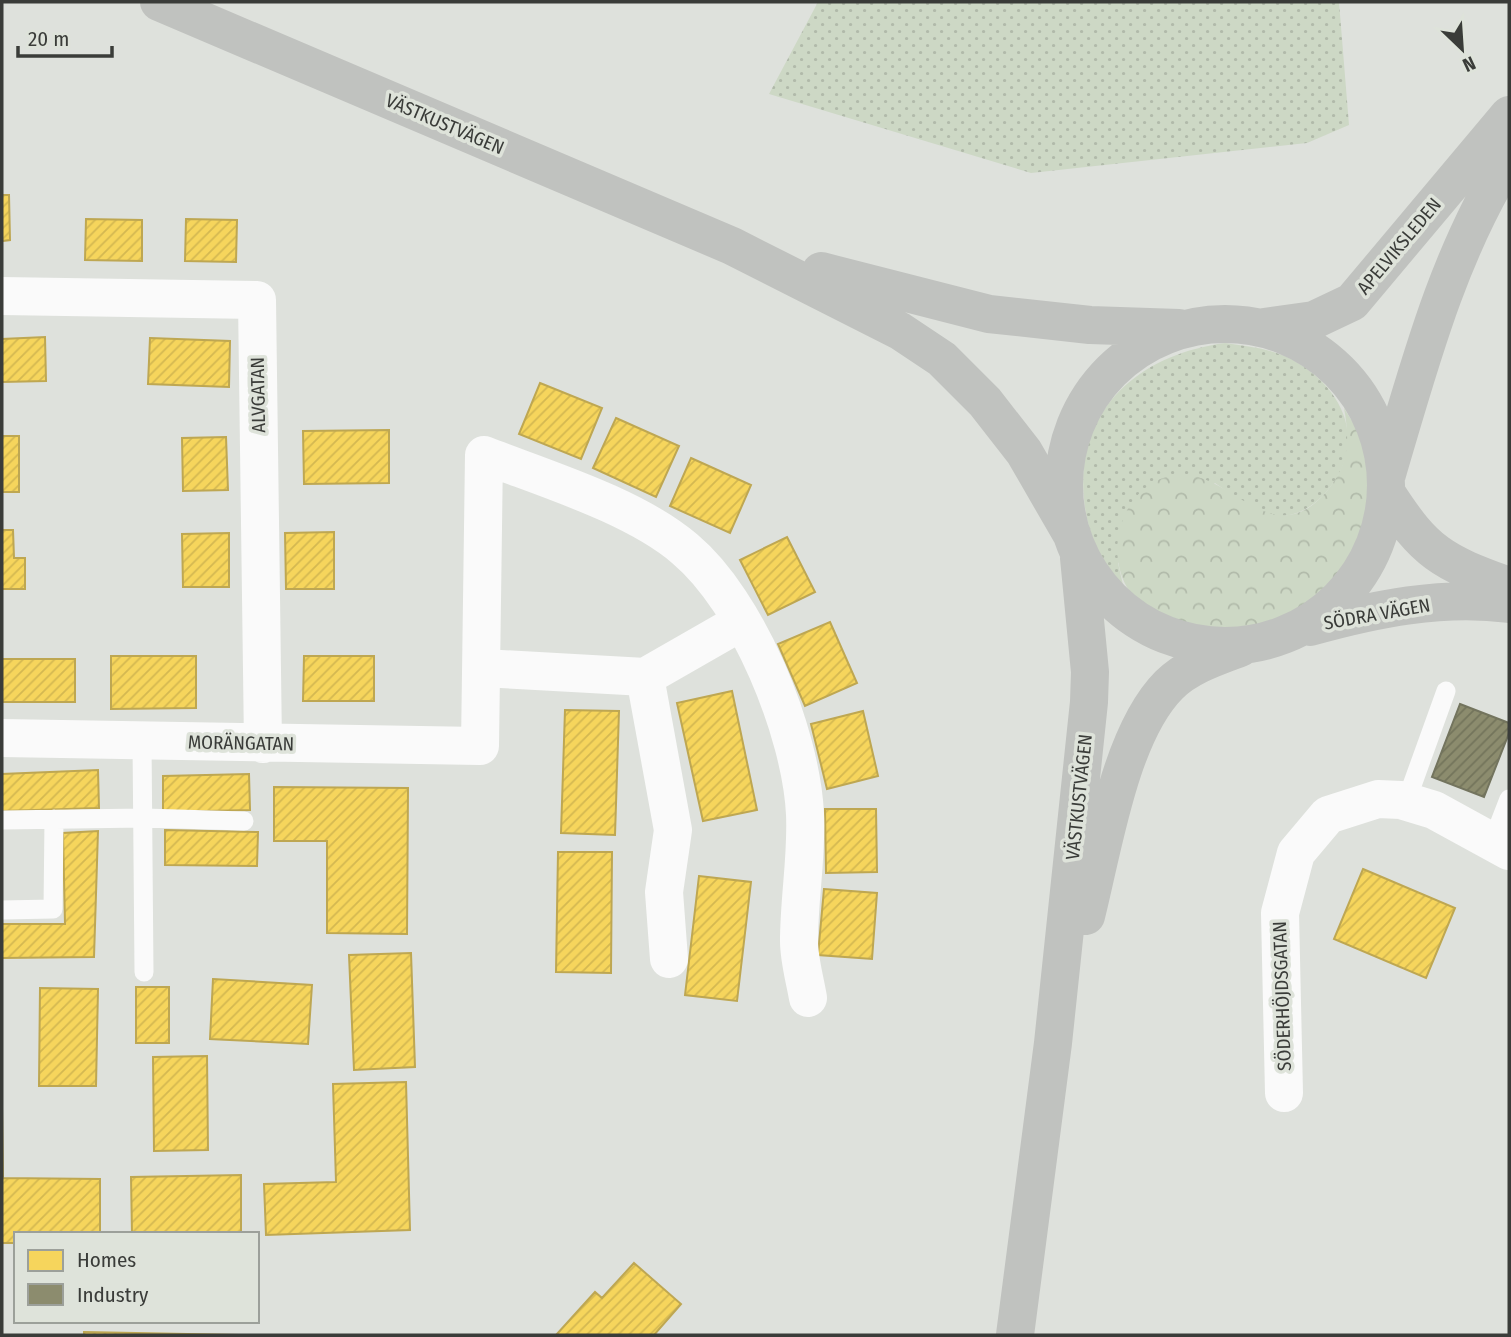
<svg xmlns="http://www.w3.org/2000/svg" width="1511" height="1337" viewBox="0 0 1511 1337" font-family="'Fira Sans Condensed',sans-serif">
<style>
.grass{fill:url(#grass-dots)}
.forest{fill:url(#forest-crowns)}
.homes{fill:url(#homes-hatch);stroke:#bea752;stroke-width:2}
.industry{fill:url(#industry-hatch);stroke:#73745e;stroke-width:2}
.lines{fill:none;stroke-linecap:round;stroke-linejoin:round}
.lane{stroke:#fafafa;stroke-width:19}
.street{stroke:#fafafa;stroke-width:38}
.secondary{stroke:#c0c2bf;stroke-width:38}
.labels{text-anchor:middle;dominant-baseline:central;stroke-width:7;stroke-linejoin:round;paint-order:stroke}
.street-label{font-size:19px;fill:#3a3c39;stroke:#dee3da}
</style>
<defs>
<pattern id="grass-dots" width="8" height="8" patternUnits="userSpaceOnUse" patternTransform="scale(1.75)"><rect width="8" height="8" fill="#cdd8c5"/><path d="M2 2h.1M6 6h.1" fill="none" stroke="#b1baaa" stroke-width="1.8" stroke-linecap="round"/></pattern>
<pattern id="forest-crowns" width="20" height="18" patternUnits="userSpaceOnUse" patternTransform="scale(1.75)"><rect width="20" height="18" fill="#cdd8c5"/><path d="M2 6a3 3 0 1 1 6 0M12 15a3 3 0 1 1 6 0" fill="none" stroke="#b1baaa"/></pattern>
<pattern id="homes-hatch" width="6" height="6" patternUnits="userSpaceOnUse" patternTransform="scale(1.75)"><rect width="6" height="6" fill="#f6d55c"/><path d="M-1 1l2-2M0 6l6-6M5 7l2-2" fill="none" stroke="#d4b851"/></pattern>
<pattern id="industry-hatch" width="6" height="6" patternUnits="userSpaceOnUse" patternTransform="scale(1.75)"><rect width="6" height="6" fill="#8c8c6e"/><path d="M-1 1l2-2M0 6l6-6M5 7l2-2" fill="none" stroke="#73745b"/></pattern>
</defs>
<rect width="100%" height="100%" fill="#dee1dc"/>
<path class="grass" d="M818,2H1339L1349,125L1307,143L1031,173L769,94Z
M1225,343C1246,346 1267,348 1287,357C1342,384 1370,441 1327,491C1315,505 1300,515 1281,516C1257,517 1234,496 1215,483L1118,563L1123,585C1099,561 1087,532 1084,499C1075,408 1141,354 1225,343Z"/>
<path class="forest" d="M1344,408C1349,417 1356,426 1360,435C1384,495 1360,569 1308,605C1283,623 1252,628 1223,629C1200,630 1177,622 1157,613C1098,589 1108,495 1166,477C1226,458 1268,560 1327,491C1349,465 1350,441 1344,408Z"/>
<path class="homes" d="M2,195H9L10,240L2,241Z
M86,219L142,220V261L85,260Z
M186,219L237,220L236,262L185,261Z
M45,337L46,381L2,382V339Z
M150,338L230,341L229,387L148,384Z
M540,383L602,408L581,459L519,434Z
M616,418L679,446L656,497L593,468Z
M389,430V483L304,484L303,431Z
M2,436H19V492H2Z
M226,437L228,490L183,491L182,438Z
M691,458L751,485L730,533L670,506Z
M2,530H13L14,558H25V589H2Z
M334,532V589H286L285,533Z
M229,533V587H183L182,534Z
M787,537L815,592L768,615L740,560Z
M830,622L857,683L805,706L778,644Z
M111,656H196V708L111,709Z
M304,656H374V701H303Z
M2,659H75V702H2Z
M732,691L757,810L703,821L677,703Z
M565,710L619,711L615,835L561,833Z
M863,711L878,776L827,789L811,724Z
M98,770L99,808L2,811V774Z
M249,774L250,810L163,812V776Z
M274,787L408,788L407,934L327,933V841H274Z
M825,809H876L877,872L826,873Z
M165,830L258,832L257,866L165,865Z
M98,831L94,957L2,958V924H65L63,833Z
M558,852H612L611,973L556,972Z
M1363,869L1455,908L1426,978L1334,939Z
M699,876L751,882L737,1001L685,995Z
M824,889L877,893L872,959L818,955Z
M411,953L415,1067L354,1070L349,955Z
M213,979L312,985L308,1044L210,1039Z
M136,987H169V1043H136Z
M40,988L98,989L96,1086H39Z
M207,1056L208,1150L154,1151L153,1057Z
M406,1082L410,1230L266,1235L264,1184L336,1182L333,1084Z
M2,1108L3,1178L100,1179V1234H16V1243H2Z
M241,1175V1234H132L131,1177Z
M634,1263L681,1304L654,1335H556L595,1292L602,1298Z
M84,1332L239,1335H84Z"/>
<path class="industry" d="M1460,704L1509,723V733L1484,797L1432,777Z"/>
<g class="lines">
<path class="lane" d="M142,740L144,972
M1406,802L1446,691
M2,820L144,818L244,821
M1492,843L1509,799
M2,910L53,909L54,819"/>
<path class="street" d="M2,296L257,300L263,744
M483,668L645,677L741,622
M645,677L673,830L664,892L669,959
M2,738L480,746L484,455C546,479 635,506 685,549C748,602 801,732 805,814C807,857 799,898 799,941C799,960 805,980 808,998
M1284,1093L1280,913L1296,853L1328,815L1378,799L1401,800L1434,810L1509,851"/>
<path class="secondary" d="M159,2L732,246L900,331L942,359L985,402L1024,452L1072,535
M821,271L989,314L1090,325L1179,328
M1064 485a161 161 0 1 1 322 0a161 161 0 1 1-322 0Z
M1264,327L1314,320L1352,302L1509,115
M1387,474C1419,366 1448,255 1509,158
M1386,492C1425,553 1442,562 1509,586
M1310,627C1374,609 1443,595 1509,604
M1086,916C1103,849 1120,734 1169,685C1188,666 1216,657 1240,648
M1015,1335L1053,1043L1089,702L1090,672L1079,558"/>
</g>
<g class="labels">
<g class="street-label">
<text transform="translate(445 124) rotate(23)">VÄSTKUSTVÄGEN</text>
<text transform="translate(1399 246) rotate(-50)">APELVIKSLEDEN</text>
<text transform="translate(258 395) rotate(-91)">ALVGATAN</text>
<text transform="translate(1377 614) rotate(-10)">SÖDRA VÄGEN</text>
<text transform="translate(241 743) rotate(1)">MORÄNGATAN</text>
<text transform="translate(1079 797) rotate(-84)">VÄSTKUSTVÄGEN</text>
<text transform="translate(1282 996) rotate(-92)">SÖDERHÖJDSGATAN</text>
</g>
</g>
<rect width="1511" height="1337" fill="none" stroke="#3a3c39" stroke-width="7"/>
<rect x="14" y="1232" width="245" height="91" fill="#dee3da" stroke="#9ca09a" stroke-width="2"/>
<rect x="28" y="1250" width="35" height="21" fill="#f6d55c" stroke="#9ca09a" stroke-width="2"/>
<text x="77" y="1267" font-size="21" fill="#3a3c39">Homes</text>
<rect x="28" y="1284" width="35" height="21" fill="#8c8c6e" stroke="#9ca09a" stroke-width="2"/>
<text x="77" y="1302" font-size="21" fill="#3a3c39">Industry</text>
<g transform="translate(1462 49) rotate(155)" stroke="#dee3da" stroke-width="5" paint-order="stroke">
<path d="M0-5L12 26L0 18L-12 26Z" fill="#3a3c39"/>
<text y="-10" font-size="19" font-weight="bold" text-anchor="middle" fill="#3a3c39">N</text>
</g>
<path d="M18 46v10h94v-10" fill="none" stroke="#3a3c39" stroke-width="3.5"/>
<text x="28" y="46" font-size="21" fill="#3a3c39" stroke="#dee3da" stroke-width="5" paint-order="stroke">20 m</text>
</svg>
